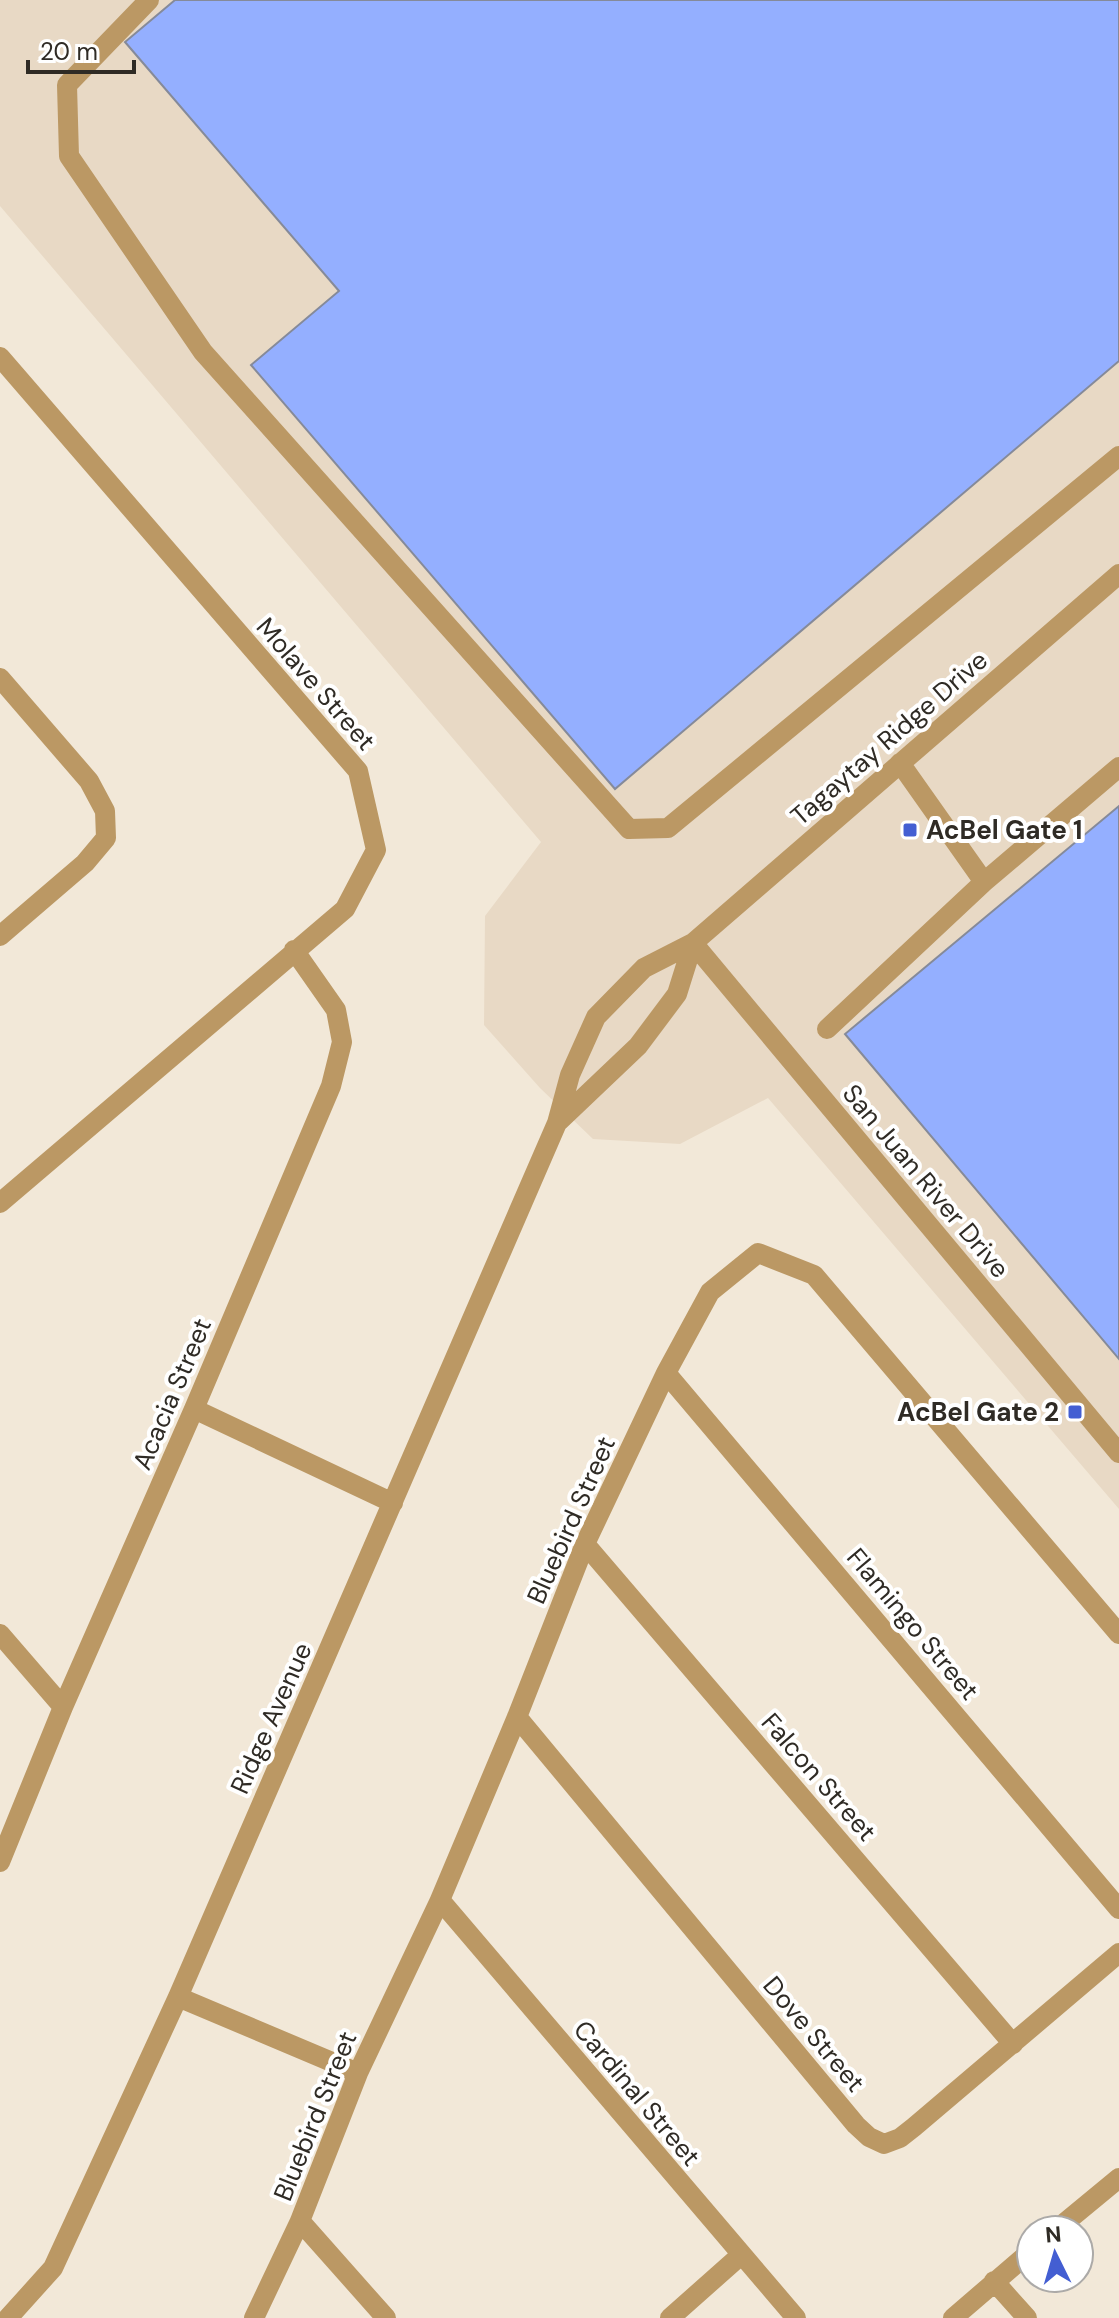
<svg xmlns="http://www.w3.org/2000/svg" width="1119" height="2318" viewBox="0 0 1119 2318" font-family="'DM Sans',sans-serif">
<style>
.built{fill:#e8d9c5}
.building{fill:#94afff;stroke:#858a99;stroke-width:2}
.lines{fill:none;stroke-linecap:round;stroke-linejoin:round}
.minor{stroke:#bb9864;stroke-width:20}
.poi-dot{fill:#435ed2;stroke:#fff;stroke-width:3}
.labels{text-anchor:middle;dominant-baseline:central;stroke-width:8;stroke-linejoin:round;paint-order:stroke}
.street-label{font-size:26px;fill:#2f2b25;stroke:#fff}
.poi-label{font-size:26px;font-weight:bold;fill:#2f2b25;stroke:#fff;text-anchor:start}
</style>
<rect width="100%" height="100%" fill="#f2e8d8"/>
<path class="built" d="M0,0H1119V1509L768,1098L680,1144L593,1139L540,1088L484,1025L485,916L541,842L0,206Z"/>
<path class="building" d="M175,0H1119V361L615,789L251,365L339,291L125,42Z
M1119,806V1359L845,1034Z"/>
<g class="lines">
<path class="minor" d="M149,0L67,85L69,156L203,352L629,829L668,828L1119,456
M0,357L358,771L376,850L345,909L0,1203
M0,678L89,781L105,811L106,838L85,863L0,936
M900,763L984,882
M693,943L1119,1453
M827,1029L984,882L1119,767
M557,1123L638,1046L677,994L693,943
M666,1373L1119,1909
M194,1409L393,1503
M585,1544L1013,2044
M0,1634L63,1707
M517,1717L856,2125L869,2137L884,2144L900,2138L914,2127L1119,1953
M0,1862L63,1707L194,1409L331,1086L342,1042L336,1010L294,950
M440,1900L796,2318
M178,1997L358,2073
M300,2221L386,2318
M1056,2230L1119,2178
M994,2281L1027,2318
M8,2318L53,2268L178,1997L557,1123L570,1075L596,1017L644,968L693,943L1119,574
M254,2318L300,2221L358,2073L440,1900L517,1717L585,1544L666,1373L710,1292L758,1253L814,1275L1119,1634
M670,2318L741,2255
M953,2318L1031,2251"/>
</g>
<g class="poi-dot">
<rect x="902" y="822" width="16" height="16" rx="4"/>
<rect x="1067" y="1404" width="16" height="16" rx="4"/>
</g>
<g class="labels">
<g class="street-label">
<text transform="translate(316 684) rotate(49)">Molave Street</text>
<text transform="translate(889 738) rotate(-41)">Tagaytay Ridge Drive</text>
<text transform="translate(926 1181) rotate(50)">San Juan River Drive</text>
<text transform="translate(172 1394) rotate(-67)">Acacia Street</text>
<text transform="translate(571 1520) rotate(-66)">Bluebird Street</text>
<text transform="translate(913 1624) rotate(50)">Flamingo Street</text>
<text transform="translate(271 1718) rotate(-66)">Ridge Avenue</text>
<text transform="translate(819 1777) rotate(49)">Falcon Street</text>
<text transform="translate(814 2034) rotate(50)">Dove Street</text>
<text transform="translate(637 2093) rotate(50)">Cardinal Street</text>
<text transform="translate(315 2116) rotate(-68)">Bluebird Street</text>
</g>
<g class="poi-label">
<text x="926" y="830">AcBel Gate 1</text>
<text x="1059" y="1412" text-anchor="end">AcBel Gate 2</text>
</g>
</g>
<g transform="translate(1055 2254) rotate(355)"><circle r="38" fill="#ffffff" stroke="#acaaa8" stroke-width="2"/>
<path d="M0-6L14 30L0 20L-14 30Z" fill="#435ed2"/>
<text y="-12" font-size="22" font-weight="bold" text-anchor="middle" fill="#2f2b25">N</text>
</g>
<path d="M28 60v12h106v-12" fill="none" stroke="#2f2b25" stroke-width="4"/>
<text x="40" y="60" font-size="24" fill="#2f2b25" stroke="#ffffff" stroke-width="6" paint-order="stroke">20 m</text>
</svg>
